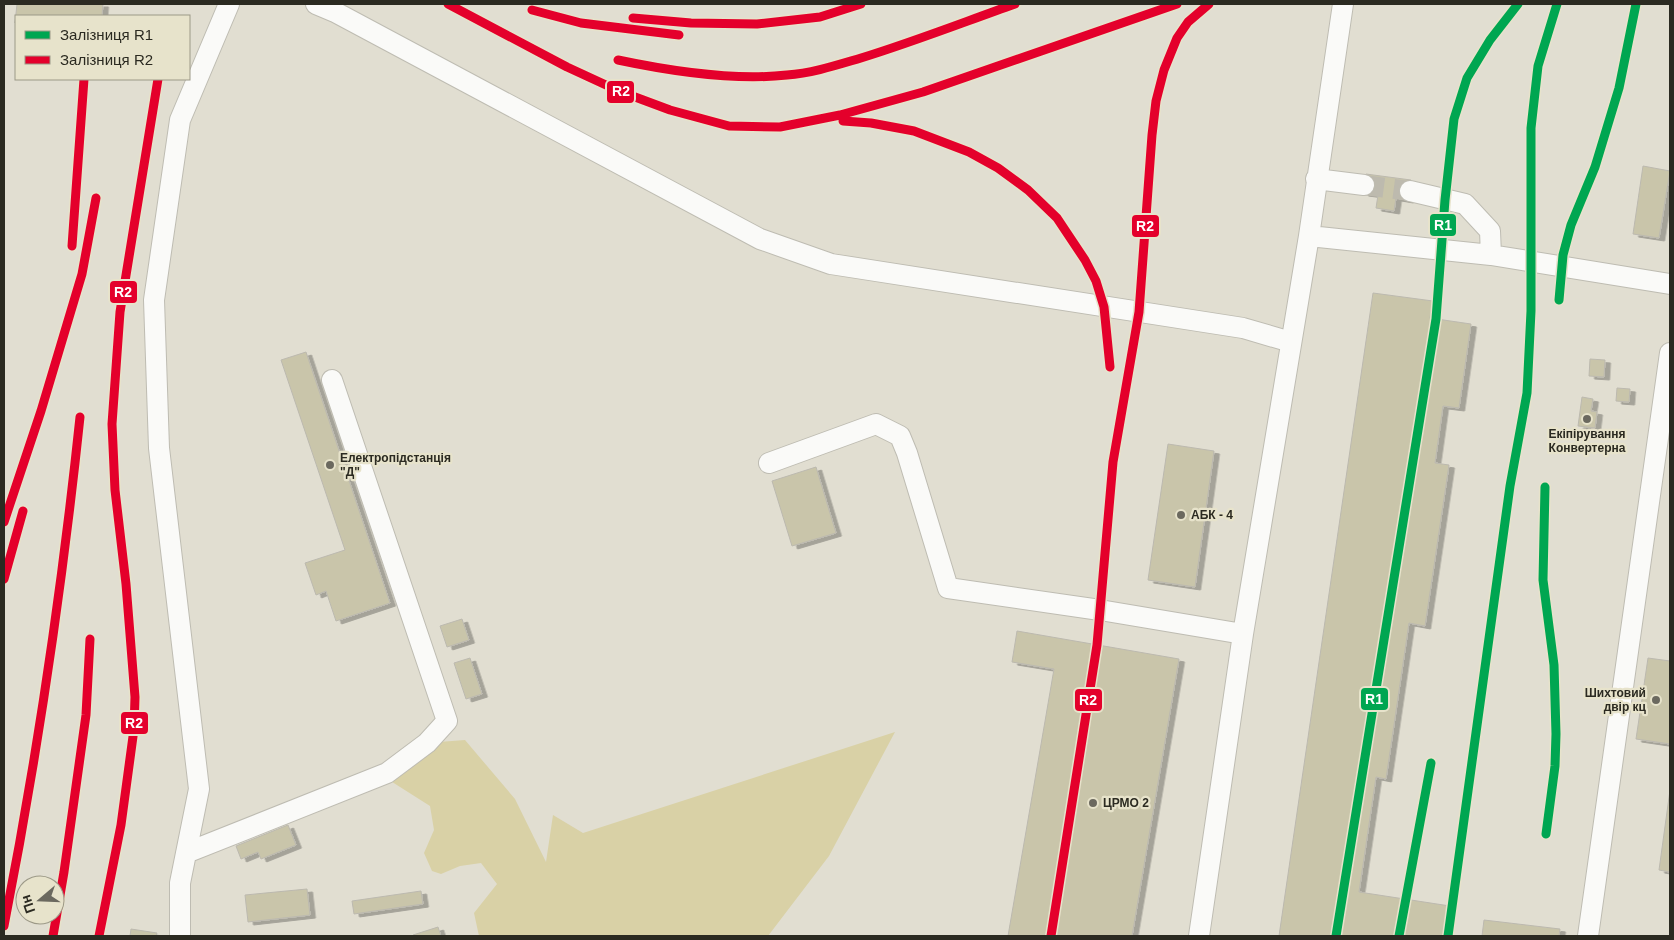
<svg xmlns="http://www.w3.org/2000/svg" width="1674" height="940" viewBox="0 0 1674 940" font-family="Arial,sans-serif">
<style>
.green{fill:#d9d1a6}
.building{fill:#c9c5aa;stroke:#bcb9af;filter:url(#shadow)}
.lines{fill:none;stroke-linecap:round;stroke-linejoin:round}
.minor-tunnel{stroke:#bdbaae;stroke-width:20;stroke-dasharray:20 10;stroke-linecap:butt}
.minor-casing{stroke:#bebcb2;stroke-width:22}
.minor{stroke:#fafaf8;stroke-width:20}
.rail-1-casing{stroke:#e7e3cb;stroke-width:12}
.rail-2-casing{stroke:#e7e3cb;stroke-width:12}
.rail-1{stroke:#00a651;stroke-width:9}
.rail-2{stroke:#e4002b;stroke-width:9}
.poi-dot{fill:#6b695f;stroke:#e7e3cb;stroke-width:2}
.labels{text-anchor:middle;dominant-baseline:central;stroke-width:4.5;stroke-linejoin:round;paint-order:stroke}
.poi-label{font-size:12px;font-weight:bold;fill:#2b2a21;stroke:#e7e3cb;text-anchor:start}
.line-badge{stroke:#e7e3cb;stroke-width:2}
.badge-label{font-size:14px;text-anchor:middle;font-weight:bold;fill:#fff}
</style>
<defs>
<filter id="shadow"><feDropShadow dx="5.5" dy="3" stdDeviation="0" flood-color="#0004"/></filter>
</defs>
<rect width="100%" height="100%" fill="#e1ded1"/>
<path class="green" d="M895,732L829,856L768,936H479L474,913L497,884L481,863L460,866L441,874L432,871L424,853L434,830L430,806L389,780L439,742L465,740L515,799L546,862L553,815L583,833Z"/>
<path class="building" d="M17,4H103L102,16H16L15,23Z
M1643,166L1670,171L1659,238L1633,234Z
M1366,174L1411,180L1408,200L1396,198L1394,211L1376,208L1378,195L1363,193Z
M1373,293L1433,301L1430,318L1471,324L1459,408L1443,406L1435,463L1449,465L1425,626L1409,623L1386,779L1376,777L1359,892L1450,906L1445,936H1279Z
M306,352L390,603L336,621L326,591L316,595L305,563L345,550L281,360Z
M1590,359L1605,360L1604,377L1589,376Z
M1617,388L1630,389L1629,402L1616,401Z
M1582,397L1593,399L1591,411L1597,412L1595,428L1578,426Z
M1168,444L1214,451L1195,587L1148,580Z
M816,467L836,533L792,546L772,481Z
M462,619L469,640L447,647L440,626Z
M1017,631L1179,659L1132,936H1008L1054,669L1012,662Z
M470,658L482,694L466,699L454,663Z
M1648,658L1670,661V744L1636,739Z
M1670,790V872L1659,870Z
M288,825L296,845L261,859L258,852L241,859L236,846Z
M307,889L310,915L248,922L245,895Z
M421,891L423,904L354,914L352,901Z
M1484,920L1560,929L1559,936H1482Z
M438,927L441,936H414L413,935Z
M131,929L157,933L156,936H130Z"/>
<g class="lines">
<path class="minor-tunnel" d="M1364,185L1410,191"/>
<g class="minor-casing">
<path id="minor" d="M316,4L335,12L760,239L831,264L1243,328L1291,342
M1316,179L1364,185
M1410,191L1465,204L1490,231L1491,255
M1309,236L1491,255L1670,284
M769,463L876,424L900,436L907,453L948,588L1100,610L1243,634
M186,853L387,773L427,743L447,721L332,380
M180,936V883L199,789L159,448L154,300L180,120L229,4
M1199,936L1243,634L1309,236L1343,4
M1588,936L1670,353"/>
</g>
<use href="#minor" class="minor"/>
<g class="rail-1-casing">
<path id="rail-1" d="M1559,300L1563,255L1571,225L1595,167L1619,88L1636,4
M1545,487L1543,580L1554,665L1556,734L1555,766L1546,834
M1336,936L1436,319L1445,200L1454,119L1467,78L1490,40L1518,4
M1399,936L1431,763
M1448,936L1510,486L1527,393L1531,311V128L1538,66L1557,4"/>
</g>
<g class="rail-2-casing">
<path id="rail-2" d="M448,4L567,67L619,91L670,110L729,126L780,127L840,115L923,92L1177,4
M532,10L581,23L679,35
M633,18L691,23L757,24L820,17L861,4
M618,60C670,71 734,81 787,75C813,73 837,65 861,58C913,42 964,22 1015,4
M843,121L871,123L914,131L969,152L998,168L1028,190L1057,218L1085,260L1096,281L1104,307L1110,367
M72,246L84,79
M4,522L41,411L82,274L96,198
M4,579L23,511
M4,926C37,758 62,588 80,417
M53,936L64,872L86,715L90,639
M99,936L121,825L134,729L135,697L126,584L115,490L112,424L120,312L158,79
M1051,936L1097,645L1113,462L1139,312L1152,135L1156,101L1164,70L1177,38L1188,22L1209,4"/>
</g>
<use href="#rail-1" class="rail-1"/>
<use href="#rail-2" class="rail-2"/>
</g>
<g class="poi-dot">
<circle cx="1587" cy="419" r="5"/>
<circle cx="330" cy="465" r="5"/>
<circle cx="1181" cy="515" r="5"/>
<circle cx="1656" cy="700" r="5"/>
<circle cx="1093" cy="803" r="5"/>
</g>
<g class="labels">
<g class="poi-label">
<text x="1587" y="434" text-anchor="middle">Екіпірування<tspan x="1587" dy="14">Конвертерна</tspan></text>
<text x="340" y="458">Електропідстанція<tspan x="340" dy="14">"Д"</tspan></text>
<text x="1191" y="515">АБК - 4</text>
<text x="1646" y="693" text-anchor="end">Шихтовий<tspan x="1646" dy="14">двір кц</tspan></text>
<text x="1103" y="803">ЦРМО 2</text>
</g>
</g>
<g class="line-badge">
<rect x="606" y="80" width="29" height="24" rx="5" fill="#e4002b"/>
<rect x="1429" y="213" width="28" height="24" rx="5" fill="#00a651"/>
<rect x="1131" y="214" width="29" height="24" rx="5" fill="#e4002b"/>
<rect x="109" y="280" width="29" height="24" rx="5" fill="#e4002b"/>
<rect x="1360" y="687" width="29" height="24" rx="5" fill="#00a651"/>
<rect x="1074" y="688" width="29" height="24" rx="5" fill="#e4002b"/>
<rect x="120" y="711" width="29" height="24" rx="5" fill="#e4002b"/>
</g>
<g class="badge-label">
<text x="621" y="96">R2</text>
<text x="1443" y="230">R1</text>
<text x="1145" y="231">R2</text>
<text x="123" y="297">R2</text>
<text x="1374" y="704">R1</text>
<text x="1088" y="705">R2</text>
<text x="134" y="728">R2</text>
</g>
<rect width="1674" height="940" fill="none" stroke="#2b2a21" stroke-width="10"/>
<rect x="15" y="15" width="175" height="65" fill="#e7e3cb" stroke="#9c9987"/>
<rect x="25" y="31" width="25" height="8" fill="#00a651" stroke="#9c9987"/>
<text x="60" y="40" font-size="15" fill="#2b2a21">Залізниця R1</text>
<rect x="25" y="56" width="25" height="8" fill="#e4002b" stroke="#9c9987"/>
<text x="60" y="65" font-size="15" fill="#2b2a21">Залізниця R2</text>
<g transform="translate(40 900) rotate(251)"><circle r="24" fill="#e7e3cb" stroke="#9c9987"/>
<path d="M0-4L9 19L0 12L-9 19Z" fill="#6b695f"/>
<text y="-8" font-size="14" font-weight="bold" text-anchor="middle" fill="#2b2a21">Пн</text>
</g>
</svg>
